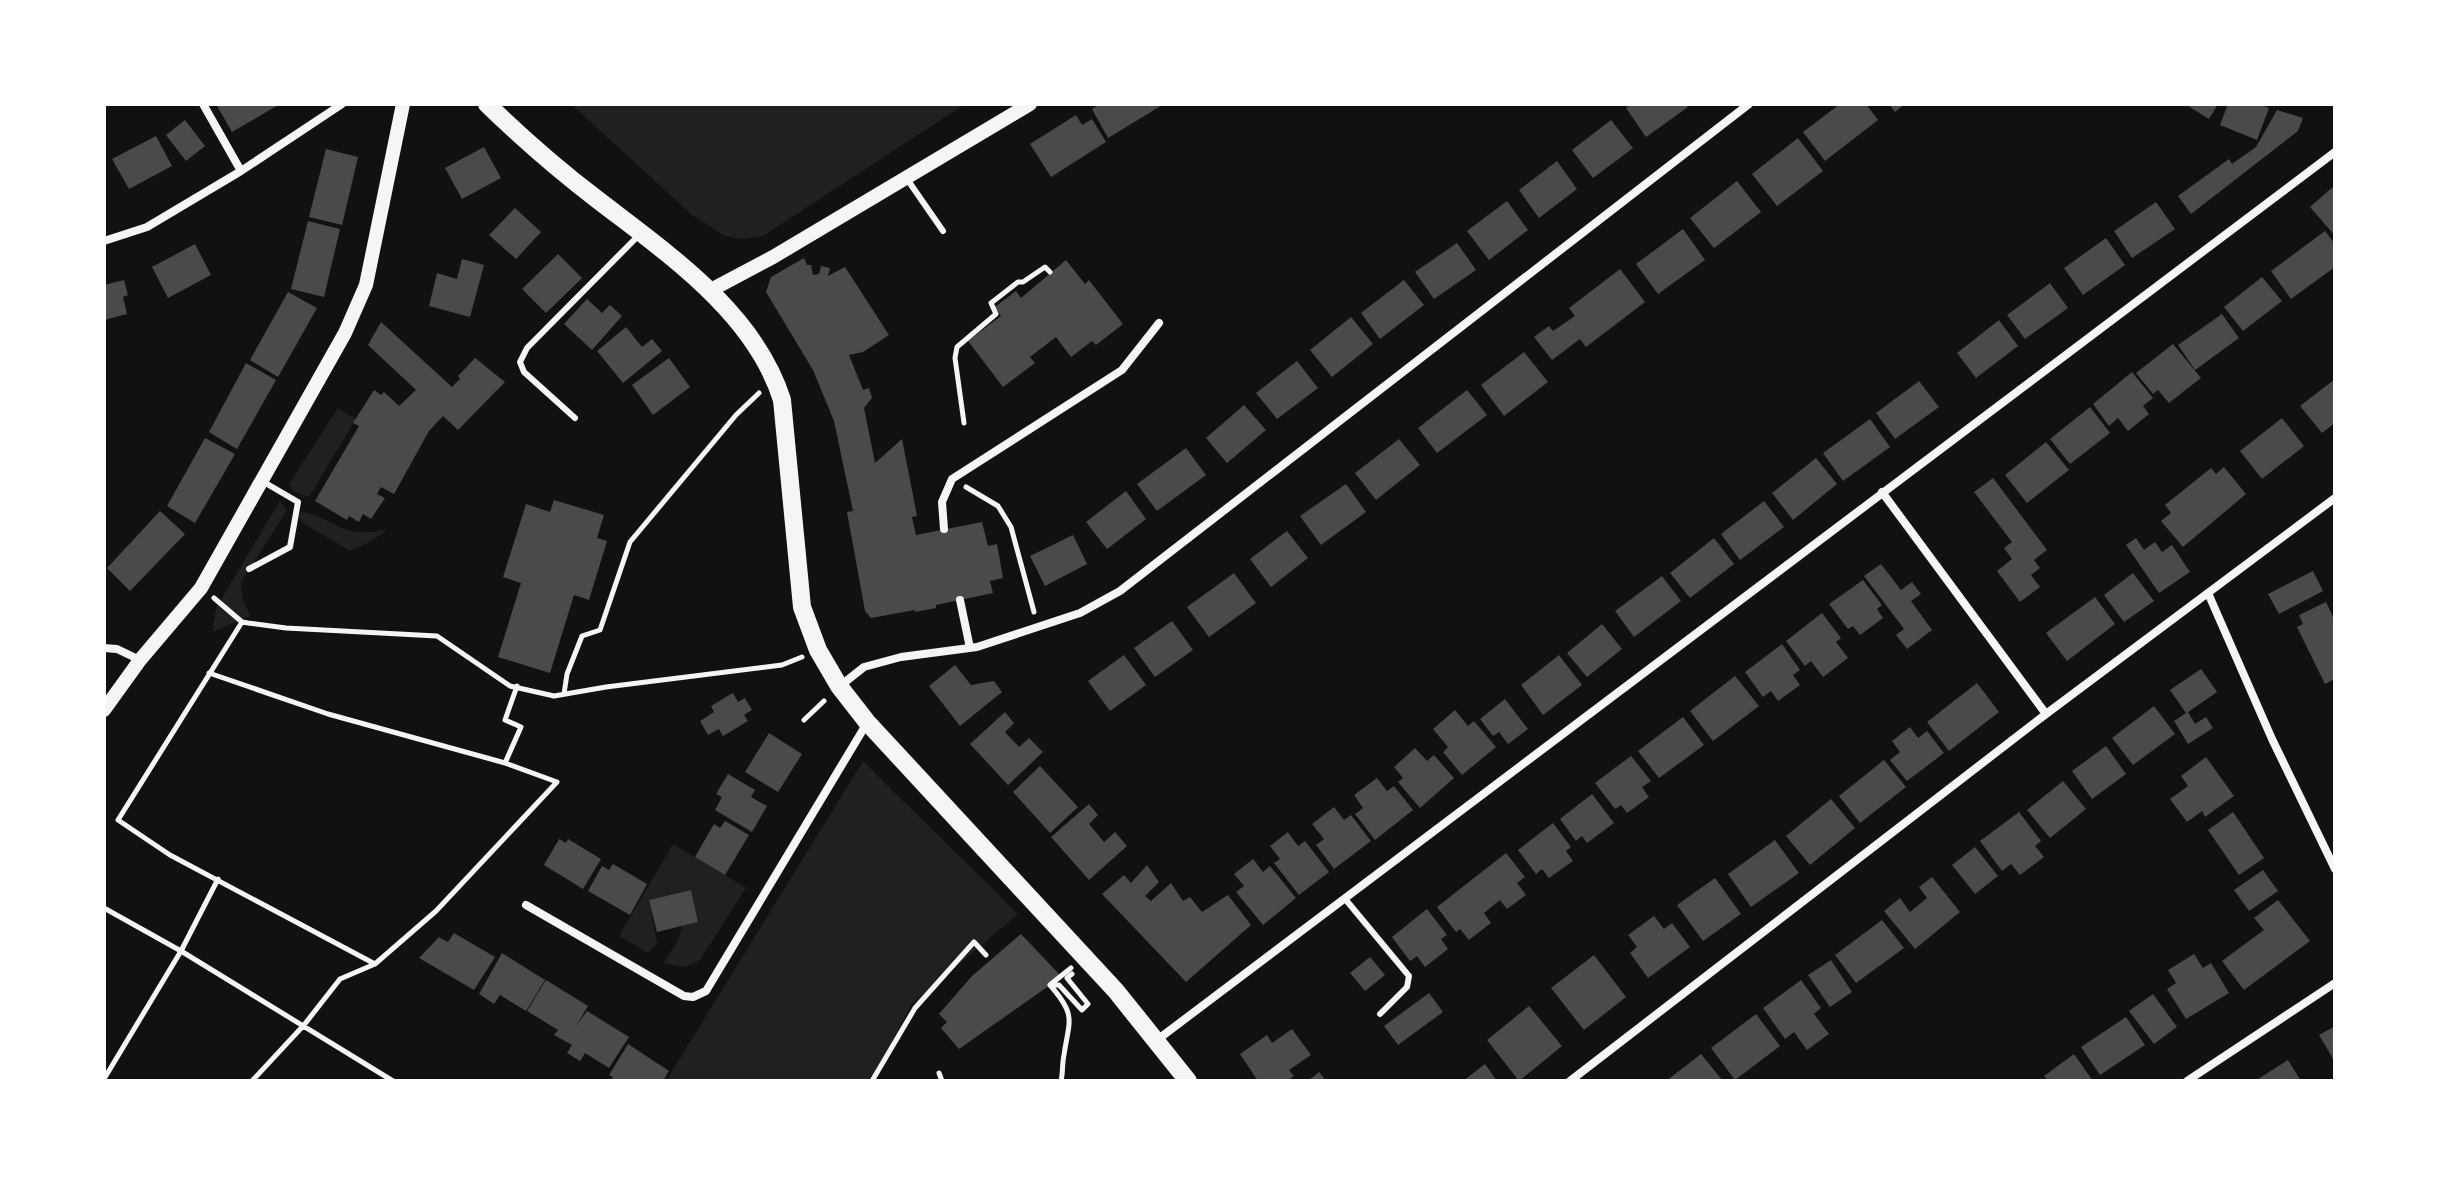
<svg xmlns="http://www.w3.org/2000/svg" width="2439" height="1185" viewBox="0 0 2439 1185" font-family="'PT Sans',sans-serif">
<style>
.green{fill:#202020}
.building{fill:#4a4a4a}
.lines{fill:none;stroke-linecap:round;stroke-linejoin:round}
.path{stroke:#f5f5f5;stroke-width:5}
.service{stroke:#f5f5f5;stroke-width:6}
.minor{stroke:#f5f5f5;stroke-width:8}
.tertiary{stroke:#f5f5f5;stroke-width:14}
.primary{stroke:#f5f5f5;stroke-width:18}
</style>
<rect width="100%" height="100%" fill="#111"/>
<path class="green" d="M571,104H965L763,236L743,239L725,236L691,214Z
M338,408L356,419L309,497L293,491L289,484Z
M280,501L287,510L241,582L242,597L250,616L213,632L216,608Z
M300,512C315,512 328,522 342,528C356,534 372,532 387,530L368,543L350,551L303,523L298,517Z
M863,761L1018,914L911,1005L872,1081H666Z
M673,844L746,888L700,960L685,967L663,963L677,943L682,926L698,922L691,890L649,900L657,943L648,953L619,936Z"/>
<path class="building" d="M216,104H280L232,132Z
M1100,104H1164L1108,138L1092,109Z
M1632,104H1685L1688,107L1646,137L1626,108Z
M1840,104H1866L1878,120L1825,161L1803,132Z
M1889,104H1905L1895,112Z
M2185,104H2218L2209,119Z
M2228,104H2259L2269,108L2257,140L2220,125Z
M2277,110L2303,118L2298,131L2191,214L2178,196L2229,159L2232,164L2256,147Z
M1076,115L1082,125L1092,119L1106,142L1051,177L1030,144Z
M185,120L205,146L186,161L166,135Z
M1611,120L1633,148L1593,178L1572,150Z
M156,136L172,166L129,189L112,159Z
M1798,138L1823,171L1777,206L1752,174Z
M484,147L501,178L462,199L445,168Z
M326,149L358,157L342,225L309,217Z
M1557,161L1577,189L1539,218L1519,190Z
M1737,181L1761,212L1714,248L1690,218Z
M2335,185V236L2310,207Z
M1507,201L1528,230L1489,260L1467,231Z
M2156,202L2175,229L2132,258L2114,231Z
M515,208L541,232L516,259L489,235Z
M308,221L340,229L324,297L291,289Z
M1683,229L1705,260L1658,294L1636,264Z
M2325,231L2335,244V267L2291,299L2271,271Z
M2106,238L2125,265L2083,295L2064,268Z
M1457,243L1476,270L1434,299L1415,272Z
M195,244L211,275L168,298L152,267Z
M558,254L582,278L546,313L522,289Z
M804,258L807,265H811L813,275L819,274L821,266L830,268L828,276L845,267L889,335L863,352L849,355L863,390L869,388L872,398L864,408L875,463L902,439L917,516L912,517L916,535L982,522L988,546L997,544L1003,578L990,581L993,593L936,605V608L915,612V610L871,618L865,611L847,512L853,511L834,421L813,370L766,292L771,277Z
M462,259L484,265L470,317L429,306L437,273L457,279Z
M1066,260L1085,284L1089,280L1123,324L1096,345L1092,341L1071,357L1056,337L1030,357L1035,363L1003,387L968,341L1001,316L995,307L1016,291L1021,298Z
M1620,269L1645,302L1586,347L1580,339L1552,360L1534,337L1549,326L1553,331L1575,316L1569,308Z
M2262,277L2282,301L2243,331L2224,307Z
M124,280L128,295L123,297L127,314L104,320V285Z
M1404,280L1424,305L1380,339L1361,313Z
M2050,283L2068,308L2025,339L2007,315Z
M288,292L317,308L278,377L250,360Z
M587,299L602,313L610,305L622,316L592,350L564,324Z
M2222,314L2239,338L2195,370L2178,345Z
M1351,317L1373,344L1332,377L1310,350Z
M1999,320L2018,346L1976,378L1957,353Z
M381,322L452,387L460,379L458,376L475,358L505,382L458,430L443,416L429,431L394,494L381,487L377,494L385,498L371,519L363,514L359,522L349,516L347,520L315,501L359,426L353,423L374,390L381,395L384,392L399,406L416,390L368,345Z
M626,327L642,347L652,339L662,351L623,383L597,351Z
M2173,344L2201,378L2169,403L2158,390L2153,394L2136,373Z
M1524,352L1548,382L1504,416L1481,385Z
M669,358L690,387L653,415L632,385Z
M1297,361L1318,388L1277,419L1256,393Z
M246,363L276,380L237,449L209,432Z
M2132,372L2153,398L2143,406L2149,414L2128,431L2118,418L2109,426L2093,404Z
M2335,379V423L2322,433L2300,406Z
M1919,381L1939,407L1895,439L1876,413Z
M1467,390L1487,415L1437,453L1418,428Z
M1244,405L1266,430L1227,463L1206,438Z
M2090,407L2110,433L2070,464L2050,439Z
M2282,418L2304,446L2262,479L2240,451Z
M1870,419L1890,447L1843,481L1823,453Z
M205,438L235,454L195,523L167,506Z
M1399,439L1420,465L1376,500L1355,473Z
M2046,442L2069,470L2027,503L2005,475Z
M1186,448L1206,475L1157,511L1137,484Z
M1816,458L1837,484L1793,520L1772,493Z
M2224,467L2246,494L2183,547L2161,521L2171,513L2165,505L2211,468L2216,474Z
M1993,478L2047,550L2034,560L2040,568L2031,575L2040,587L2020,602L1997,571L2012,559L2004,548L2012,542L1974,492Z
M1346,484L1366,512L1321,545L1300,516Z
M1126,491L1146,519L1107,549L1086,522Z
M554,500L604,515L597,538L607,541L589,600L574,595L550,673L498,657L521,583L503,577L526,504L550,512Z
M1764,501L1784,527L1740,560L1721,534Z
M160,511L185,534L130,591L107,568Z
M1287,531L1308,558L1271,587L1250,559Z
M1073,535L1087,564L1045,586L1030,556Z
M1714,538L1734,564L1690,598L1670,573Z
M2136,538L2144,550L2155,542L2162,552L2172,545L2190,572L2159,593L2126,545Z
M1881,564L1901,590L1912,582L1921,594L1911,601L1932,630L1907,649L1896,635L1904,629L1864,576Z
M2313,571L2323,591L2279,614L2268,594Z
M1234,573L1256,603L1209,637L1187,607Z
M2133,573L2154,601L2124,622L2104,595Z
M1662,576L1681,601L1634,637L1615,611Z
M1863,580L1882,605L1877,609L1883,618L1860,635L1853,626L1848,629L1829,604Z
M2095,597L2115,624L2067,661L2046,633Z
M2326,602L2335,621V679L2325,684L2297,627L2303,624L2299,615Z
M1822,613L1841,638L1836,642L1848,658L1823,677L1811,661L1805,666L1786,641Z
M1172,621L1193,650L1155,677L1134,648Z
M1602,624L1622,649L1587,677L1567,653Z
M1782,644L1800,670L1793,675L1800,685L1778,701L1771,691L1763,697L1745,672Z
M1124,655L1146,685L1110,711L1088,681Z
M1559,655L1582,685L1543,715L1521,685Z
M955,665L971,685L994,681L1002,692L960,726L929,686Z
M2201,669L2217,692L2188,712L2195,724L2206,717L2213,728L2188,744L2174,721L2186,713L2170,690Z
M1735,676L1759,706L1713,741L1690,711Z
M1977,683L1999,712L1949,751L1927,722Z
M733,693L738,702L745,698L752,710L744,715L748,721L723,736L719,729L708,735L700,721L714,712L711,706Z
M1505,699L1528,729L1508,744L1499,732L1493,736L1480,719Z
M2154,706L2175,734L2133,765L2112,738Z
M1455,710L1468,726L1474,721L1496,747L1462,775L1443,752L1448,747L1433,729Z
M1005,712L1014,723L1005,732L1019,747L1029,738L1043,752L1008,785L970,744Z
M1683,717L1704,745L1659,778L1638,751Z
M1910,727L1918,738L1927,731L1944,753L1907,781L1890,760L1900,752L1892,741Z
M769,733L802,754L778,792L745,772Z
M2106,746L2126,774L2092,799L2072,771Z
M1415,748L1427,761L1434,755L1454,778L1420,808L1398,782L1403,778L1394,767Z
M1631,756L1651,781L1642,787L1649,797L1627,813L1621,805L1615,809L1595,783Z
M2206,757L2234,796L2205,817L2202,811L2187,822L2170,799L2188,786L2181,776Z
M1884,760L1906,787L1860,823L1839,796Z
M1040,766L1078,807L1050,833L1013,792Z
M728,774L755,790L751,797L767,806L752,832L715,810L722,797L716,794Z
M1377,778L1387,791L1394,786L1413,810L1375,840L1355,814L1363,808L1354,795Z
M2063,781L2086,809L2050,838L2027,810Z
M1592,794L1614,823L1587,843L1582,836L1576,841L1560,819Z
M1831,799L1855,828L1810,865L1786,836Z
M1089,804L1098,815L1089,824L1104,842L1115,832L1127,846L1089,880L1051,837Z
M1334,807L1344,820L1351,815L1371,841L1334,869L1316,845L1324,839L1312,824Z
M2019,812L2041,841L2035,846L2044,857L2020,875L2011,864L2002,871L1980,841Z
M2233,812L2264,858L2239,875L2208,830Z
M725,821L749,835L725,875L695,857L714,824L720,828Z
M1553,823L1571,847L1566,851L1573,861L1549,878L1542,869L1536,874L1518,850Z
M1288,832L1298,846L1305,841L1329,872L1299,895L1274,863L1280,859L1270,846Z
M559,839L566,843L568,839L601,859L583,889L544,865Z
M1775,840L1799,873L1751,907L1728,874Z
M1975,847L1998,876L1975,894L1952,865Z
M1506,853L1525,877L1517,883L1526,895L1507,909L1500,900L1484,913L1491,923L1469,940L1460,929L1456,932L1437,907Z
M1253,859L1263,872L1270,866L1296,898L1263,925L1236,892L1244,886L1234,874Z
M613,864L647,884L630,915L588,891L602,866L609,870Z
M1147,865L1159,882L1145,896L1151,901L1171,883L1183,901L1190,897L1202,912L1228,895L1251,925L1186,982L1102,894L1124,875L1131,883Z
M2263,870L2278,891L2249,911L2234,890Z
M1932,877L1960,912L1915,949L1884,911L1900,898L1910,912L1927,898L1919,887Z
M1715,878L1741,914L1703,941L1677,905Z
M691,890L698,922L657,932L649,900Z
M2278,900L2310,941L2244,990L2222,961L2264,930L2254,918Z
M1427,909L1447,935L1441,939L1448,949L1425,967L1417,956L1410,961L1392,937Z
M1654,916L1664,929L1672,923L1690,947L1648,978L1630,953L1637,947L1628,935Z
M1882,920L1904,948L1856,983L1835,955Z
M454,933L495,957L474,990L419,958L439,937L448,942Z
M1021,934L1060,975L1050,985L959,1049L941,1028L947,1022L939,1014L972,976Z
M502,953L545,980L526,1011L500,995L494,1004L479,994Z
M2194,954L2203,968L2211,963L2229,993L2186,1019L2167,989L2176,983L2168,970Z
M1594,955L1626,997L1584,1030L1551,988Z
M1370,957L1385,975L1365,991L1350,973Z
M1831,960L1852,992L1830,1007L1808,975Z
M546,980L588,1006L576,1026L587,1011L629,1037L609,1068L585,1053L580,1061L567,1053L572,1045L554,1035L558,1030L527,1011Z
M1801,980L1821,1008L1814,1014L1829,1034L1807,1050L1794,1032L1785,1039L1763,1008Z
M1429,993L1443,1012L1398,1045L1384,1026Z
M2153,994L2177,1027L2154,1044L2129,1011Z
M1529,1006L1562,1046L1519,1081L1487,1040Z
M1756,1014L1780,1046L1735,1080L1711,1048Z
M2126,1017L2145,1045L2100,1075L2081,1047Z
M2335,1026V1062L2319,1035Z
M1292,1029L1311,1055L1289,1070L1294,1076L1287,1081H1258L1240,1054L1267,1035L1272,1043Z
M628,1044L669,1071L663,1081H610L613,1077L609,1075Z
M1701,1054L1723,1081H1666Z
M2074,1054L2093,1081H2048L2044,1076Z
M2288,1060L2301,1081H2255Z
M1485,1064L1497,1081H1463Z
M1319,1072L1326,1081H1308Z"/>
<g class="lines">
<path class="path" d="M964,423L955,358L957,347L996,314L991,303L1018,282H1023L1045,267L1050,272
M966,487L998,506L1011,527L1034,612
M214,598L242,622L248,623L286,628L437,636L510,686L554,696L606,687L782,665L802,657
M242,622L118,820L170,855L375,964
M209,673L328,714L505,763L557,782L436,911L375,964L340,979L304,1025L252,1081
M564,694L567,674L582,636L600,630L630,542L736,415L759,393
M804,720L824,701
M505,763L521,727L505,720L517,686
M104,908L181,951L393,1081
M1051,984L1071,968
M1050,985H1059L1082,1010L1088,1004L1067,978L1072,974
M1050,985C1077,1016 1069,1020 1064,1055C1062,1064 1063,1073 1061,1081
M939,1073L942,1081
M104,1079L181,951L218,879
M872,1081L915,1008L974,942L986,955"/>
<path class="service" d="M907,179L943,231
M575,418L524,372L520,362L527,348L639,235
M249,569L290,547L298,502L262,481
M1346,900L1409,976L1407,987L1380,1014"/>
<path class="minor" d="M203,104L241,171
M104,241L147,227L241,171L342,104
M1882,492L2046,714
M944,529L942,502L952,479L1122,370L1159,323
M2208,593L2272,739L2335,869
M960,600L970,648
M104,648L117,649L140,660
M840,686L864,667L901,657L977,647L1080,613L1120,591L1749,104
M526,905L684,996L693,997L706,991L867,723
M1157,1040L2335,152
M1570,1081L2046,714L2335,498
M2187,1081L2335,983"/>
<path class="tertiary" d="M709,291L773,257L1030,104
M104,710L140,660L201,588L345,333L366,285L403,104"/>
<path class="primary" d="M487,104C522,138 560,171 598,200C668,254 755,313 782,400L802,607L818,650L839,686L867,722L1116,991L1188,1081"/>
</g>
<rect width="2439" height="1185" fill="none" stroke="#ffffff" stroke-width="212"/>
</svg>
